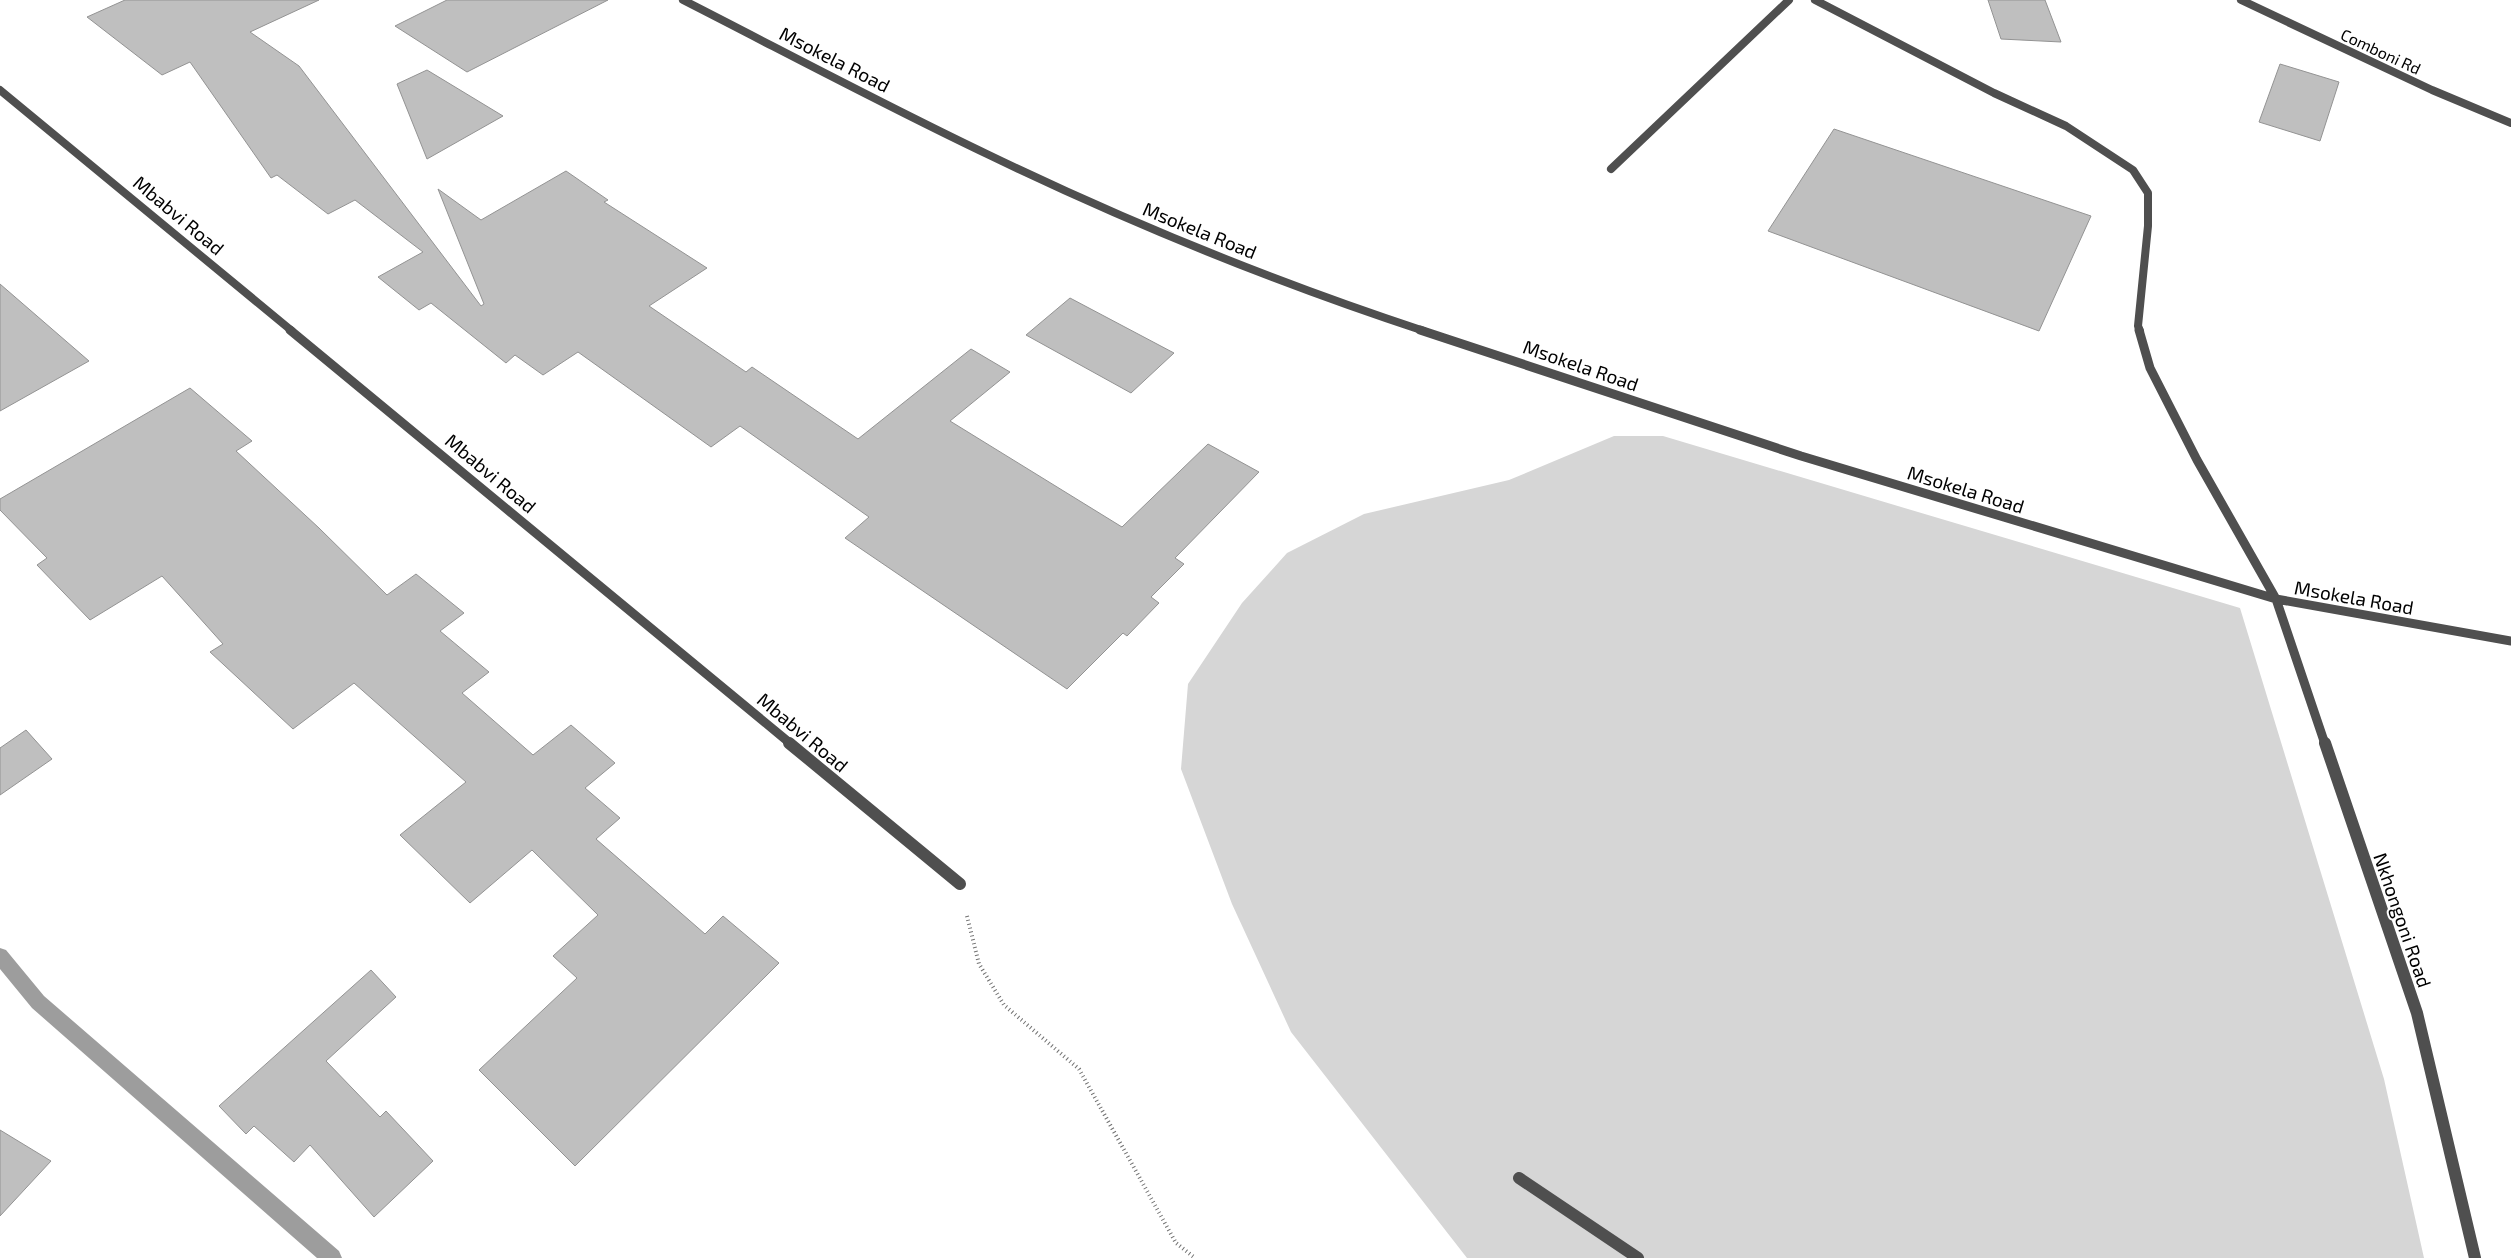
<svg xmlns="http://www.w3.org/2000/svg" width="2511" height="1258" viewBox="0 0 2511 1258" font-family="'Exo 2',sans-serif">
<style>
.green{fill:#d6d6d6}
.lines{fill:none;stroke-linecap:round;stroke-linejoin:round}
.stream{fill:#9d9d9d;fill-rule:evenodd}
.building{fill:#bfbfbf;stroke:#939393}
.path{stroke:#717171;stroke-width:4;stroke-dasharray:1 3;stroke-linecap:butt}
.lane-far1{stroke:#4f4f4f;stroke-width:8}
.lane{stroke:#4f4f4f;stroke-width:12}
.street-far2{stroke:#4f4f4f;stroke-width:8}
.street-far1{stroke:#4f4f4f;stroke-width:9}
.street{stroke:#4f4f4f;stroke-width:12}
.labels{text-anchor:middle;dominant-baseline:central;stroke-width:4;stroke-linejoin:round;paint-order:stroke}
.far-street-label{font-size:16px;fill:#000;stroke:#fff}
.street-label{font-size:19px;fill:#000;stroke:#fff}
</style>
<rect width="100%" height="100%" fill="#fff"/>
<path class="green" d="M1614,436H1663L2240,608L2384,1079L2424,1258H1467L1291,1032L1232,904L1181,769L1188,684L1242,603L1287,553L1364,514L1509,480Z"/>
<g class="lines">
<path class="stream" d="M0,948L6,950L44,996L339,1251L342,1258H317L32,1008L0,969Z"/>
</g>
<path class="building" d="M125,0H319L250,32L299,66L481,306L484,304L438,189L481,220L566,171L608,200L604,202L707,268L649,306L746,372L752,367L858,439L971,349L1010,372L950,421L1122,527L1208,444L1259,472L1175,558L1184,564L1151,597L1159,603L1127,636L1123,633L1067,689L845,538L869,517L740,426L711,447L578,352L543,375L515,355L506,363L431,303L419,310L378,277L423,252L355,200L328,214L277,175L271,178L190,62L162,75L87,17Z
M447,0H608L467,72L395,26Z
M1988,0H2045L2061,42L2001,39Z
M2280,64L2339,82L2320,141L2259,122Z
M427,70L503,116L427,159L397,84Z
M1834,129L2091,216L2039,331L1768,231Z
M0,284L89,361L0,411Z
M1070,298L1174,353L1131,393L1026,335Z
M190,388L252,441L236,451L319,528L387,595L416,574L464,613L440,631L489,672L462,693L533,755L571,725L615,763L585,788L620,818L596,839L705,934L723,916L779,963L575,1166L479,1070L577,978L553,956L598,915L532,850L470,903L400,835L466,782L354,683L293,729L210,652L223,644L162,576L90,620L37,565L47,558L0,510V499Z
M26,730L52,759L0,795V748Z
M371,970L396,997L326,1061L380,1117L386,1111L433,1161L374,1217L310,1145L294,1162L254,1126L246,1134L219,1106Z
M0,1130L51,1161L0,1216Z"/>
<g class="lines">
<path class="path" d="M967,916L979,964L1004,1005L1079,1069L1176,1243L1195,1258"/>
<path class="lane-far1" d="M1611,169L1789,0"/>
<path class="lane" d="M1519,1178L1638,1258"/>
<path class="street-far2" d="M683,0C785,52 886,106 989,155C1130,223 1275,282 1424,331
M1815,0L1994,93L2066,126L2133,170L2148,193V226L2138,326L2140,331
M2241,0L2432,90L2511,123
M0,90L292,331"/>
<path class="street-far1" d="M290,330L791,744
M1420,330L1801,456L2276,599L2511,641
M2139,330L2150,368L2197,460L2276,599L2325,744"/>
<path class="street" d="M789,743L960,884
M2325,743L2417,1013L2475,1258"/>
</g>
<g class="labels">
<g class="far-street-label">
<text transform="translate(2381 51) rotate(25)">Comboni Rd</text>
</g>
<g class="street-label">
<text transform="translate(835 59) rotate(27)">Msokela Road</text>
<text transform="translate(179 215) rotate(40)">Mbabvi Road</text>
<text transform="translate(1200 230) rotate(22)">Msokela Road</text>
<text transform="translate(1581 365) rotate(19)">Msokela Road</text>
<text transform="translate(491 473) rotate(40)">Mbabvi Road</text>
<text transform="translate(1966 489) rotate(17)">Msokela Road</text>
<text transform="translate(2354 597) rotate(10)">Msokela Road</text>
<text transform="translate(803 732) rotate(40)">Mbabvi Road</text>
<text transform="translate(2403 920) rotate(71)">Nkhongoni Road</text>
</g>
</g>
</svg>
